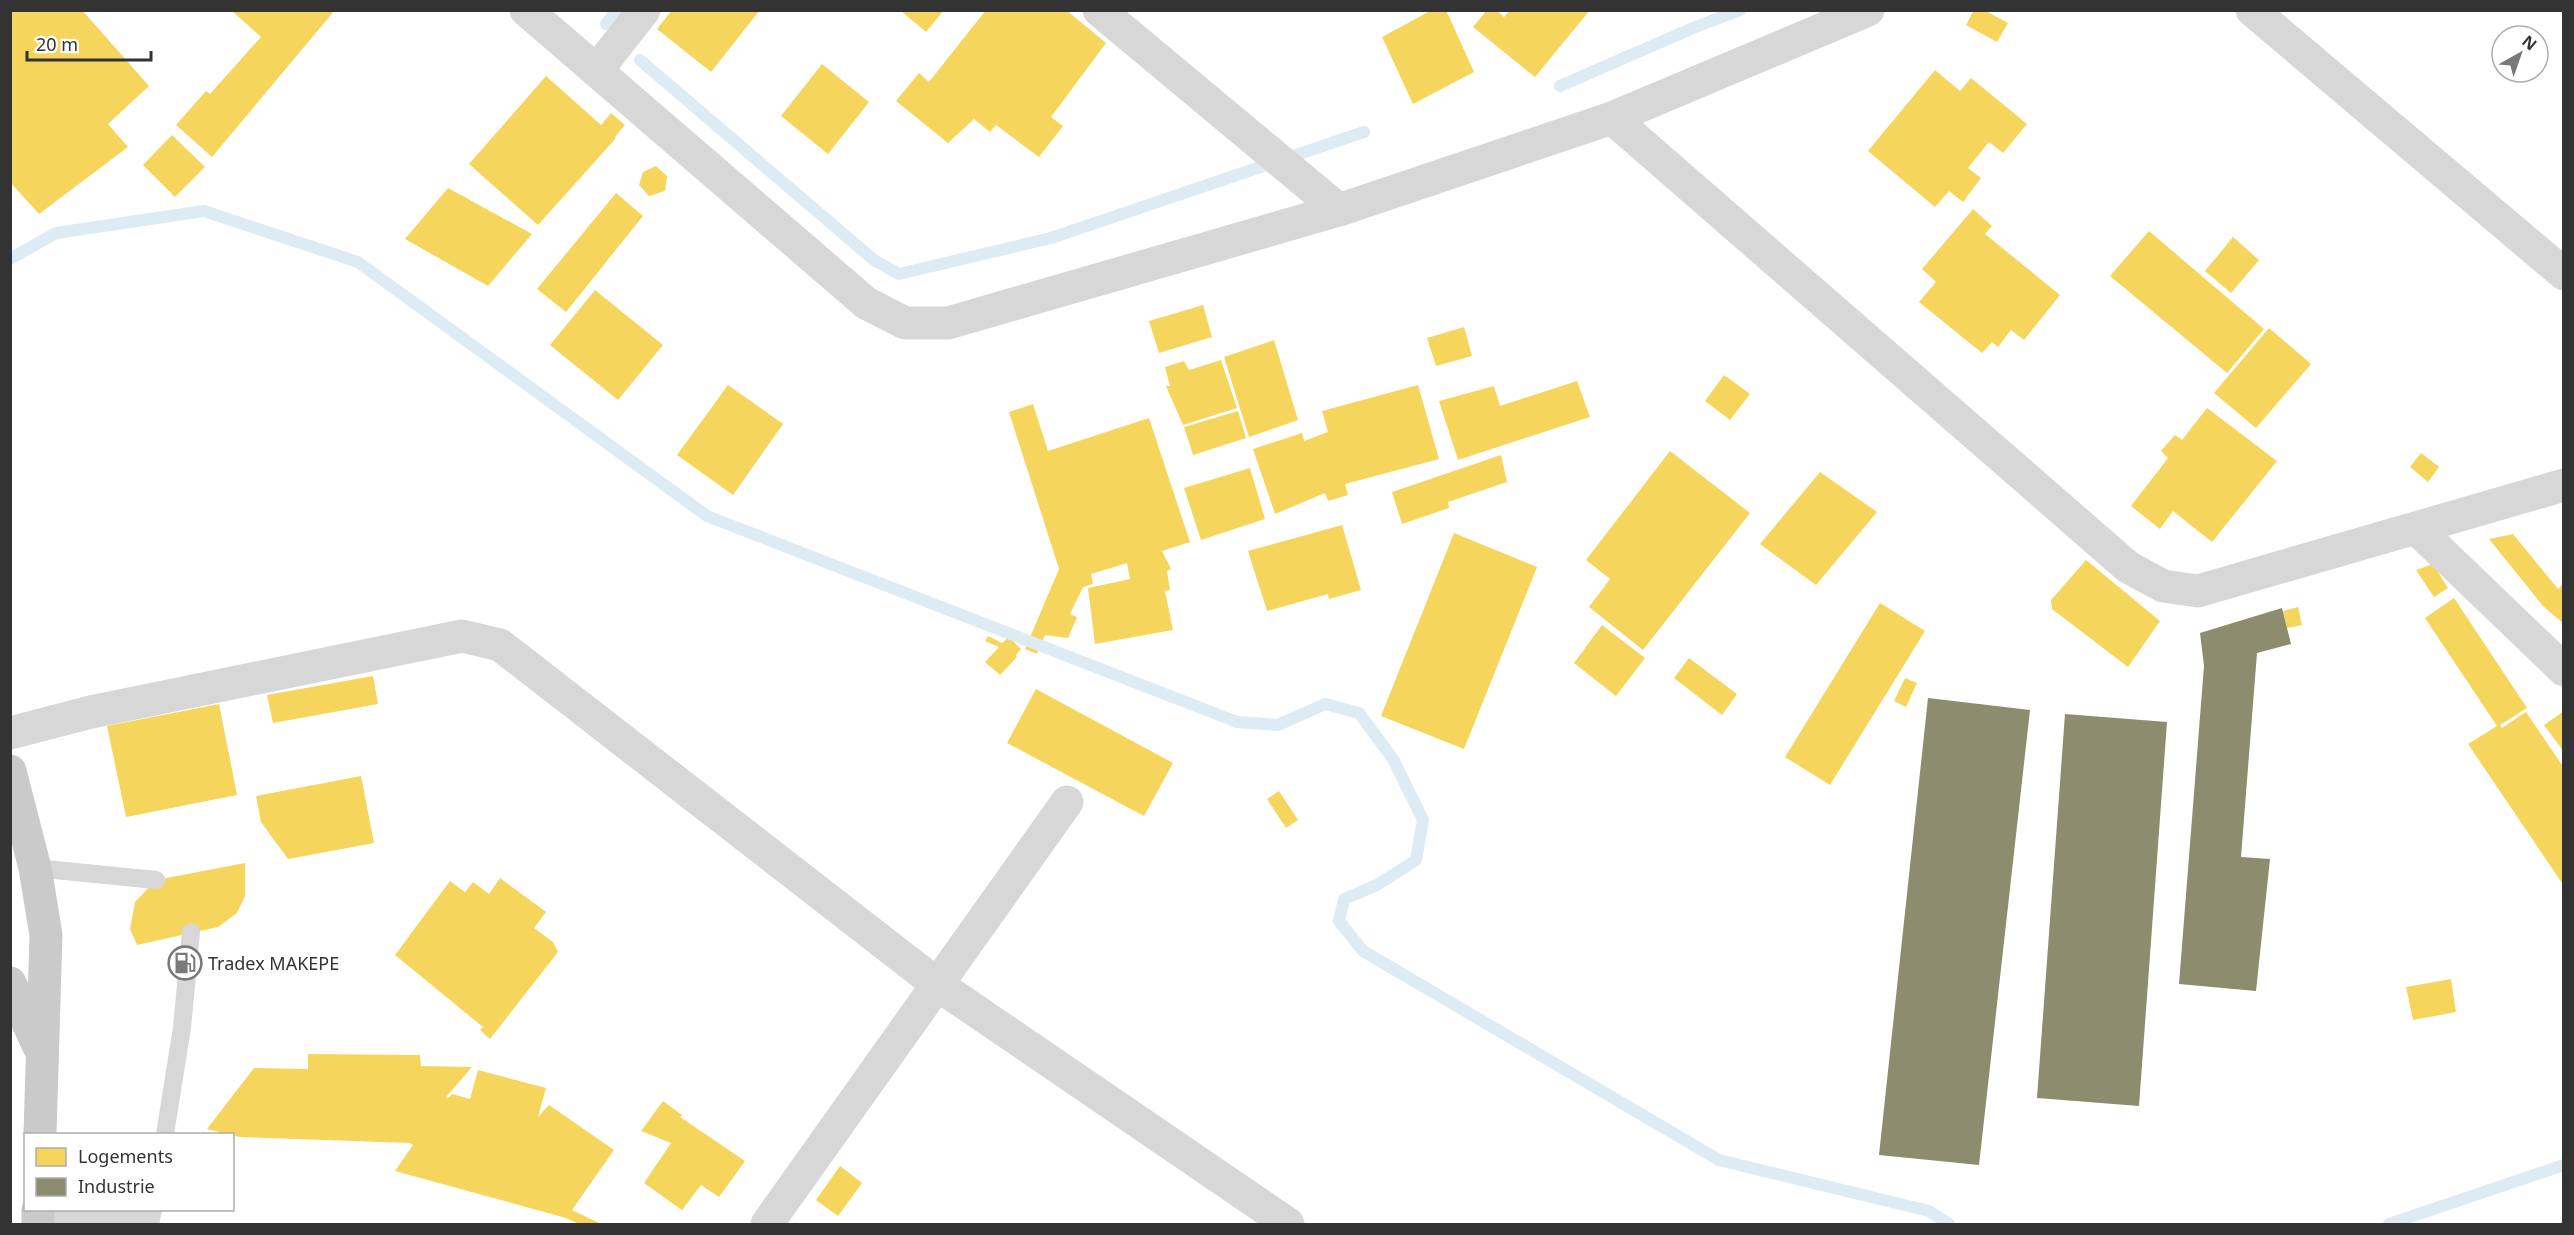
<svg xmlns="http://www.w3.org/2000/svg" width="2574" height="1235" viewBox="0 0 2574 1235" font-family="'Noto Sans',sans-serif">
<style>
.homes{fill:#f6d55c}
.industry{fill:#8c8c6e}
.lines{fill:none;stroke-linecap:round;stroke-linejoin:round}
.stream{stroke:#dcebf4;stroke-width:12}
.service{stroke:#d7d7d7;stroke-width:18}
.minor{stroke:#d7d7d7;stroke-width:33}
.tertiary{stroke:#d7d7d7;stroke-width:33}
.primary{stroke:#cacaca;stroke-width:33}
.labels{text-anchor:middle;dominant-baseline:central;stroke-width:6;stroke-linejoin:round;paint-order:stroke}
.poi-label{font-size:18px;fill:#333;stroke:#fff;text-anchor:start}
</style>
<rect width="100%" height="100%" fill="#fff"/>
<path class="homes" d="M10,10H82L149,86L108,124L128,147L39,214L10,182Z
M231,10H335L212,157L176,125L206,91L210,94L261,37Z
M672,10H760L711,72L657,29Z
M900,10H944L926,32Z
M986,10H1066L1106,43L1051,117L1063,126L1039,157L996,125L990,132L974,119L948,143L896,101L919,73L929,82Z
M1432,10H1446L1474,72L1413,104L1382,37Z
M1487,10H1496L1504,17L1510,10H1590L1535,77L1473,27Z
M1974,10H1984L2008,23L1997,42L1966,25Z
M822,64L869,102L828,154L781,116Z
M1935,70L1960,91L1971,78L2027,124L2003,153L1989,142L1968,168L1981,178L1963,202L1949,191L1935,207L1868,151Z
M546,76L601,125L611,113L625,125L615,137L616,138L538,225L469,164Z
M172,135L205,167L175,197L143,165Z
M656,166L667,176L665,191L649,196L639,185L643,172Z
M448,188L532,234L488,286L405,239Z
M616,193L643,216L566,312L537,289Z
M1973,209L1992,226L1985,234L2060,295L2024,340L2011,330L1998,347L1992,342L1982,353L1919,302L1936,282L1922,269Z
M2149,231L2264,329L2227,373L2110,276Z
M2233,237L2259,260L2231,293L2205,271Z
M595,290L663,345L618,400L550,345Z
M1203,305L1212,337L1159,353L1149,321Z
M1464,327L1472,356L1436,366L1427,338Z
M2269,328L2311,364L2256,428L2214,393Z
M1274,340L1298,420L1249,437L1224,357Z
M1221,360L1237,408L1183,425L1166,386H1170L1165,367L1184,361L1189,370Z
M1724,375L1750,394L1730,420L1705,401Z
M1577,381L1590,417L1458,460L1439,401L1494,386L1500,406Z
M728,385L783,424L733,495L677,455Z
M1418,385L1439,459L1345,484L1348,495L1328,501L1325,493L1275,514L1253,449L1302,433L1304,441L1328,432L1322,411Z
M1033,404L1048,451L1149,418L1190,542L1162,551L1171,569L1167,571L1170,590L1165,591L1173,630L1095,644L1088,588L1130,579L1127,563L1091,574L1093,584L1083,587L1070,614L1077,617L1068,638L1045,635L1037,654L1025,649L1059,569L1009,412Z
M2207,408L2277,461L2212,542L2173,511L2160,529L2131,506L2168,458L2161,451L2175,435L2182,440Z
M1238,411L1246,438L1193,455L1184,427Z
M1670,451L1750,513L1643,650L1589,607L1610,579L1586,560Z
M2421,453L2439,467L2428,482L2410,467Z
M1501,455L1507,482L1448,502L1449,508L1402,524L1392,492Z
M1250,468L1265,519L1201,540L1184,488Z
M1820,472L1877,512L1816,585L1760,544Z
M1342,525L1361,590L1329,599L1328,594L1267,611L1248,551Z
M1454,533L1537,567L1464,749L1381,716Z
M2513,534L2558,589L2564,583V624L2543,606L2489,539Z
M2086,560L2160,621L2128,667L2052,609L2051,600Z
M2433,564L2448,588L2434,597L2416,570Z
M2454,598L2527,708L2500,725L2502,728L2526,712L2564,768V886L2468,744L2497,726L2425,618Z
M1880,603L1925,631L1830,785L1785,757Z
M2298,607L2302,625L2287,628L2283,611Z
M1602,625L1645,658L1616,696L1574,663Z
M988,636L1002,643L1009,637L1021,649L1016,655L1017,657L1000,675L985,662L999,647L985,641Z
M1689,658L1737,694L1722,715L1674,678Z
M373,676L378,704L273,723L267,695Z
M1905,678L1917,683L1906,707L1894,701Z
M1036,689L1173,763L1144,816L1007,743Z
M219,704L237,795L126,817L107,726Z
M2564,711V752L2544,725Z
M361,776L374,843L288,859L261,822L256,796Z
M1279,791L1298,820L1286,828L1267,799Z
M245,863V896L237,913L218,927L137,945L130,929L135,902L156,880Z
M500,878L546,912L534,928L553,942L558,952L490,1039L480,1030L483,1027L395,955L450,881L465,892L473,882L489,894Z
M2451,979L2456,1012L2413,1020L2406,987Z
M308,1054L420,1055L421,1066L472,1067L446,1097L448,1098L452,1094L470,1099L478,1070L546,1088L538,1117L549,1105L614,1150L572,1210L601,1224H579L566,1218L395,1171L413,1145L410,1143L240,1137L207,1129L254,1068L308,1069Z
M663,1101L682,1115L680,1117L745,1161L719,1197L701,1185L682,1210L644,1183L671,1143L641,1131Z
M840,1166L862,1183L838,1216L816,1200Z"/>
<path class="industry" d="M2282,608L2291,644L2257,653L2241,857L2270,859L2256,991L2179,984L2204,666L2200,633Z
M1928,698L2030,710L1979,1165L1879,1155Z
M2065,714L2167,722L2139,1106L2037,1098Z"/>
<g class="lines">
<path class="stream" d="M606,24L617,10
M640,60L874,260L899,274L1051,238L1364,132
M1560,86L1693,28L1740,10
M10,259L56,233L204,211L358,262L707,516L1237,722L1278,725L1325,704L1359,713L1393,759L1423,820L1416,860L1377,885L1344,899L1339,921L1363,951L1719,1160L1929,1211L1949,1224
M2389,1224L2564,1165"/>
<path class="service" d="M35,868L156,880
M165,1134L182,1028L191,932
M150,1224L153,1210"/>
<path class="minor" d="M526,10L866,303L905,323H948L1339,210L1612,118L1868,10
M1099,10L1339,210
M2252,10L2564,274
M597,70L644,10
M1612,118L2128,567L2163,586L2198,591L2564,485
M2416,528L2564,670
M10,733L91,712L462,636L500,645L938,985L1288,1224
M767,1224L1067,802"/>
<path class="tertiary" d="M38,1212L139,1224"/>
<path class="primary" d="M10,771L35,868L46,935L40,1134
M10,983L39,1047
M38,1210V1224"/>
</g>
<defs>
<g id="fuel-ring" transform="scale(1.725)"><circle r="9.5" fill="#fff" stroke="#7a7a7a" stroke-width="1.5"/><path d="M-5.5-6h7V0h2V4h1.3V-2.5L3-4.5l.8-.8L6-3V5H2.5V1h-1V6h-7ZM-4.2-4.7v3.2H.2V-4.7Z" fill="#7a7a7a"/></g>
</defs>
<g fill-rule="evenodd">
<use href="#fuel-ring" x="185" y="963"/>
</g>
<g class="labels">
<g class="poi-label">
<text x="208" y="963">Tradex MAKEPE</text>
</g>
</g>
<rect width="2574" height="1235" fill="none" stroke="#333333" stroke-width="24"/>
<rect x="24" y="1133" width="210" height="78" fill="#ffffff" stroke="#adadad" stroke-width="1.5"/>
<rect x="36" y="1148" width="30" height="18" fill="#f6d55c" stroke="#adadad" stroke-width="1.5"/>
<text x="78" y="1163" font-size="18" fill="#333333">Logements</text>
<rect x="36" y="1178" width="30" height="18" fill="#8c8c6e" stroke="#adadad" stroke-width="1.5"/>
<text x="78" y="1193" font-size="18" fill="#333333">Industrie</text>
<g transform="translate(2520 54) rotate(40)"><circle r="28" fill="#ffffff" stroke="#adadad" stroke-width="1.5"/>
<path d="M0-4.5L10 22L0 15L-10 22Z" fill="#7a7a7a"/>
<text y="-9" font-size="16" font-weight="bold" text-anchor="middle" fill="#333333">N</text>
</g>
<path d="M27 51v9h124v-9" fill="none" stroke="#333333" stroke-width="3"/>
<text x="36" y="51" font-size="18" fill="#333333" stroke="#ffffff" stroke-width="4.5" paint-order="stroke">20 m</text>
</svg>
